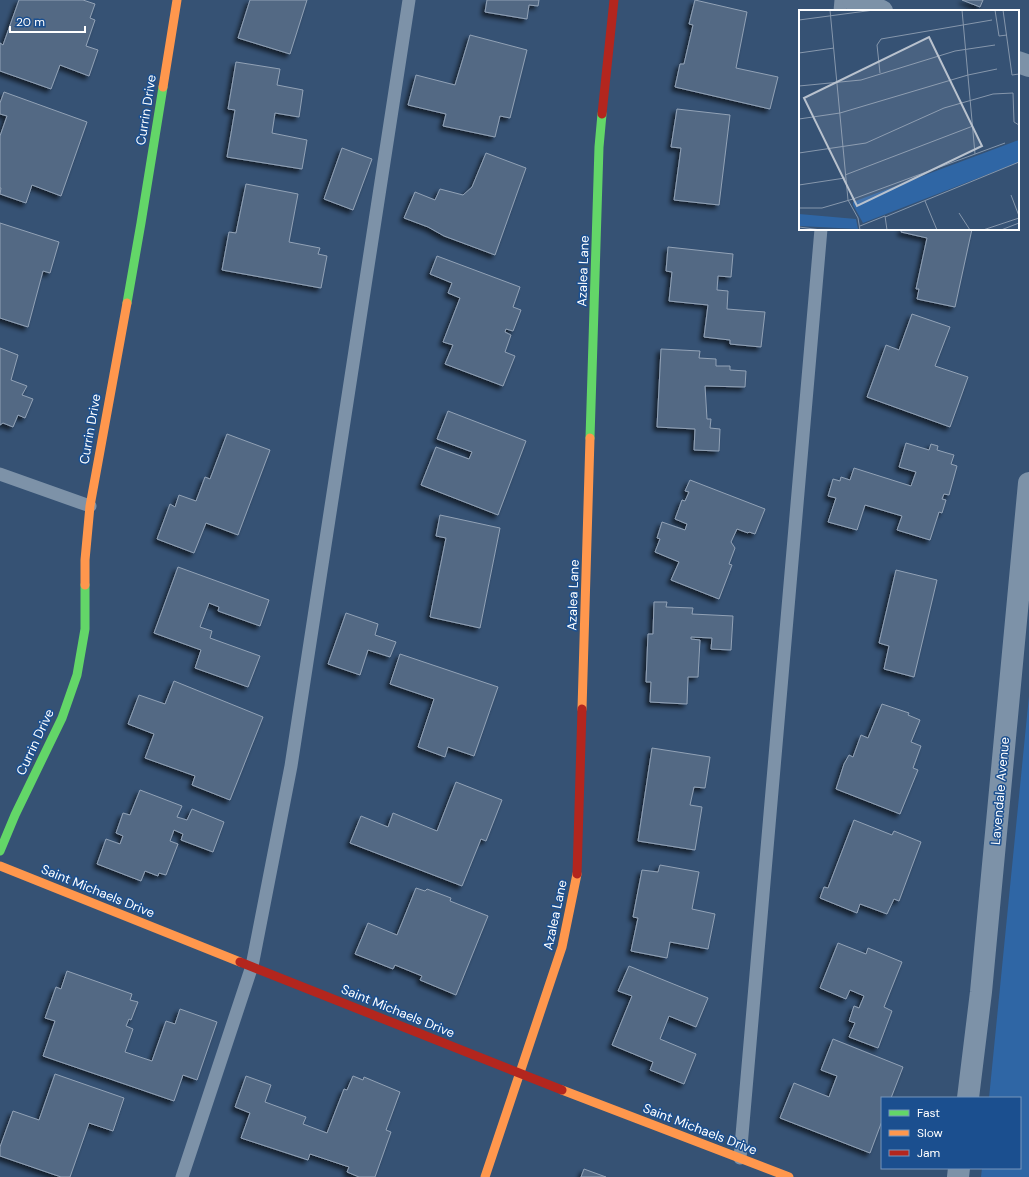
<svg xmlns="http://www.w3.org/2000/svg" width="1029" height="1177" viewBox="0 0 1029 1177" font-family="'DM Sans',sans-serif">
<style>
.green{fill:#2f66a5}
.building{fill:#526984;stroke:#92a2b6;filter:url(#shadow)}
.lines{fill:none;stroke-linecap:round;stroke-linejoin:round}
.lane{stroke:#7d92a8;stroke-width:13}
.street{stroke:#7d92a8;stroke-width:22}
.fast{stroke:#63d668;stroke-width:9}
.slow{stroke:#ff974d;stroke-width:9}
.jam{stroke:#b3261e;stroke-width:9}
.labels{text-anchor:middle;dominant-baseline:central;stroke-width:3;stroke-linejoin:round;paint-order:stroke}
.street-label{font-size:13px;fill:#fff;stroke:#1b4f8f}
.inset-road{fill:none;stroke:#8697ac;stroke-width:1}
.view{fill:#b9c2ce;fill-opacity:0.15;stroke:#b9c2ce;stroke-width:2}
.inset-edge{fill:none;stroke:#fff;stroke-width:2}
</style>
<defs>
<filter id="shadow"><feDropShadow dx="-3.5" dy="3.5" stdDeviation="2" flood-color="#0009"/></filter>
</defs>
<rect width="100%" height="100%" fill="#365274"/>
<path class="green" d="M1029,696V1177H981L982,1168H1020V1098H989Z"/>
<path class="building" d="M19,0H83L95,4L90,18L95,20L86,46L98,50L89,76L60,65L51,89L0,71V43L3,45Z
M250,0H307L290,54L238,38Z
M487,0H539L538,6L529,5L527,19L485,12Z
M695,0L747,12L736,68L778,77L770,109L675,87L680,64H684L693,25L689,24Z
M962,0H983L980,7Z
M470,35L527,50L510,118L500,116L495,137L443,126L446,114L408,105L416,75L455,85Z
M236,62L280,69L277,85L303,90L299,117L275,113L272,133L307,140L302,169L227,157L235,110L228,109Z
M4,92L87,122L61,196L32,185L26,203L0,194L1,188H0V136L7,116L0,114V103Z
M677,109L730,115L719,205L674,200L681,148L671,147Z
M342,148L372,159L353,210L324,199Z
M486,153L526,168L495,255L444,236L428,227L404,218L415,192L435,200L440,189L463,195L472,187Z
M246,184L298,194L289,242L320,248L318,254L327,256L321,288L222,270L229,232L236,233Z
M0,223L59,242L50,273L43,271L28,327L0,318Z
M902,229H972L955,307L917,299L919,289H916L927,238L901,232Z
M668,247L733,254L731,277L718,276L717,290L728,291L727,309L765,312L761,347L730,344V340L704,337L708,305L669,301L672,272L666,271Z
M437,256L520,287L513,307L521,310L513,331L506,329L505,332L511,335L505,352L515,356L503,386L445,364L453,345L443,342L460,298L448,293L452,283L430,274Z
M912,314L950,327L935,366L968,377L950,427L867,397L886,345L899,350Z
M0,348L18,355L11,380L27,386L22,395L33,399L25,418L18,415L13,427L3,423L0,425Z
M661,349L700,351L699,358L716,359V366H730V370L746,371L745,387L705,386L707,419H711L710,428L720,429L719,451L694,450L695,429L657,427Z
M448,411L526,441L498,515L421,485L436,447L469,459L472,452L437,439Z
M227,434L270,450L238,535L206,523L194,553L157,539L170,504L175,507L179,495L196,501L205,477L210,479Z
M906,443L929,450L931,444L938,446L937,450L954,455L951,464L957,466L949,495L944,494L942,499L946,500L942,513L939,512L930,540L897,530L902,516L865,505L857,530L828,522L836,498L828,496L833,479L840,481L841,477L850,480L854,468L911,486L916,472L899,467Z
M690,480L765,509L755,534L749,532L748,533L737,529L731,542L735,548L729,564L732,565L719,599L671,580L679,562L655,552L660,539L657,538L662,522L685,530L687,524L675,519L682,500L685,501L689,492L685,491Z
M440,515L500,528L480,628L430,617L446,538L436,536Z
M178,567L269,600L260,626L218,611L219,607L209,603L200,627L212,631L210,638L260,656L248,687L195,668L201,650L154,633Z
M896,570L937,580L914,677L884,669L889,646L879,643Z
M654,602H667L666,607L693,608L692,614L733,616L731,650L711,649L712,638L691,637V639L700,640L698,677H688L687,704L650,702L651,682H646L648,634H653Z
M346,613L378,624L375,635L396,642L390,657L368,650L360,675L328,664Z
M400,654L498,687L474,756L448,747L445,757L418,747L434,699L390,684Z
M174,681L263,717L230,800L192,785L195,776L145,758L154,734L128,724L139,695L165,704Z
M882,704L909,713L908,715L920,720L911,742L921,746L913,768L918,770L900,814L836,789L844,764L849,755L853,757L861,735L868,738Z
M652,748L710,757L705,788L694,787L690,805L702,807L695,850L638,841Z
M456,782L502,800L486,841L481,839L462,886L350,843L361,816L388,827L393,813L437,831Z
M140,790L182,806L177,817L187,820L192,809L224,822L213,852L181,840L183,834L174,830L170,841L178,844L166,875L159,873L158,876L145,871L141,881L97,864L106,839L120,844L123,836L116,833L123,813L130,815Z
M854,820L892,835L894,831L921,842L899,901L894,899L887,914L860,904L857,913L820,898L824,887L828,888Z
M660,865L699,872L692,909L715,914L708,949L670,942L667,958L631,951L638,918L633,917L642,870L658,872Z
M416,888L425,891L427,889L451,898L450,901L488,916L456,995L420,980L422,976L395,965L393,969L355,954L368,923L397,935Z
M838,943L866,954L868,948L902,962L884,1007L892,1011L878,1048L849,1037L855,1023L849,1021L854,1006L859,1008L864,996L850,990L846,999L820,988Z
M629,966L708,998L696,1027L669,1016L660,1039L696,1054L684,1084L650,1070L653,1062L612,1045L632,996L618,991Z
M67,971L132,994L130,1000L138,1002L131,1020L129,1019L126,1026L133,1029L125,1052L152,1061L166,1021L175,1024L180,1009L217,1022L197,1080L183,1075L174,1101L43,1056L55,1021L45,1018L56,987L61,989Z
M833,1039L903,1067L891,1098H882V1121L870,1153L780,1118L794,1083L829,1097L837,1076L821,1070Z
M55,1074L124,1098L113,1131L89,1123L70,1177H61L0,1156V1147L13,1111L39,1120Z
M246,1076L271,1085L265,1102L306,1117L303,1124L327,1133L344,1089L347,1090L353,1076L363,1080L364,1077L400,1092L386,1130L391,1132L375,1177H359L347,1172L349,1167L310,1154L308,1160L241,1138L250,1113L235,1107Z
M584,1169L606,1177H581Z"/>
<g class="lines">
<path class="lane" d="M840,11L841,0
M0,474L90,506
M740,1158L821,229
M182,1177L252,966L291,766L409,0"/>
<path class="street" d="M853,0L882,11
M1018,62L1029,66
M968,1098L981,992L1029,483
M958,1177L959,1168"/>
<path class="fast" d="M127,303L141,223L163,87
M590,438L599,147L602,114
M0,851L15,815L62,718L77,675L85,629V585"/>
<path class="slow" d="M163,87L177,0
M85,585V560L90,506L127,303
M582,709L590,438
M0,866L240,962
M562,1090L789,1177
M485,1177L562,947L577,874"/>
<path class="jam" d="M602,114L614,0
M577,874L582,709
M240,962L562,1090"/>
</g>
<g class="labels">
<g class="street-label">
<text transform="translate(146 110) rotate(-81)">Currin Drive</text>
<text transform="translate(583 271) rotate(-88)">Azalea Lane</text>
<text transform="translate(90 429) rotate(-80)">Currin Drive</text>
<text transform="translate(573 595) rotate(-88)">Azalea Lane</text>
<text transform="translate(35 742) rotate(-65)">Currin Drive</text>
<text transform="translate(1000 791) rotate(-85)">Lavendale Avenue</text>
<text transform="translate(98 891) rotate(22)">Saint Michaels Drive</text>
<text transform="translate(555 915) rotate(-78)">Azalea Lane</text>
<text transform="translate(398 1011) rotate(22)">Saint Michaels Drive</text>
<text transform="translate(700 1129) rotate(21)">Saint Michaels Drive</text>
</g>
</g>
<g transform="translate(799 10)">
<rect width="220" height="220" fill="#365274"/>
<path d="M220,130V152L64,213L54,195V192ZM0,204L57,209L59,219L0,216Z" fill="#2f66a5"/>
<path class="inset-road" d="M31,0L49,190L59,208L61,220M163,0L176,144M196,0L200,26L208,25M204,0L213,65L220,64M0,10L75,0M0,43L35,38M81,63L78,35L82,29L193,10M0,76L62,70L156,41L196,35M0,109L41,103L169,65L198,59M0,143L67,133L145,98L194,84L214,83L215,112L220,115M46,165L174,116M0,175L46,168M212,185L220,206M126,191L138,220M0,198H23L54,189L206,133M160,203L171,220M86,207L220,152M61,216L86,206L88,220M0,217L22,220M184,220L220,208M202,220L220,213"/>
<path class="view" d="M130,27L183,136L58,196L5,88Z"/>
<rect width="220" height="220" class="inset-edge"/>
</g>
<rect x="881" y="1097" width="140" height="72" fill="#1b4f8f" stroke="#7695bc"/>
<rect x="889" y="1110" width="20" height="6" fill="#63d668" stroke="#7695bc"/>
<text x="917" y="1117" font-size="12" fill="#ffffff">Fast</text>
<rect x="889" y="1130" width="20" height="6" fill="#ff974d" stroke="#7695bc"/>
<text x="917" y="1137" font-size="12" fill="#ffffff">Slow</text>
<rect x="889" y="1150" width="20" height="6" fill="#b3261e" stroke="#7695bc"/>
<text x="917" y="1157" font-size="12" fill="#ffffff">Jam</text>
<path d="M10 26v6h75v-6" fill="none" stroke="#ffffff" stroke-width="2"/>
<text x="16" y="26" font-size="12" fill="#ffffff" stroke="#1b4f8f" stroke-width="3" paint-order="stroke">20 m</text>
</svg>
